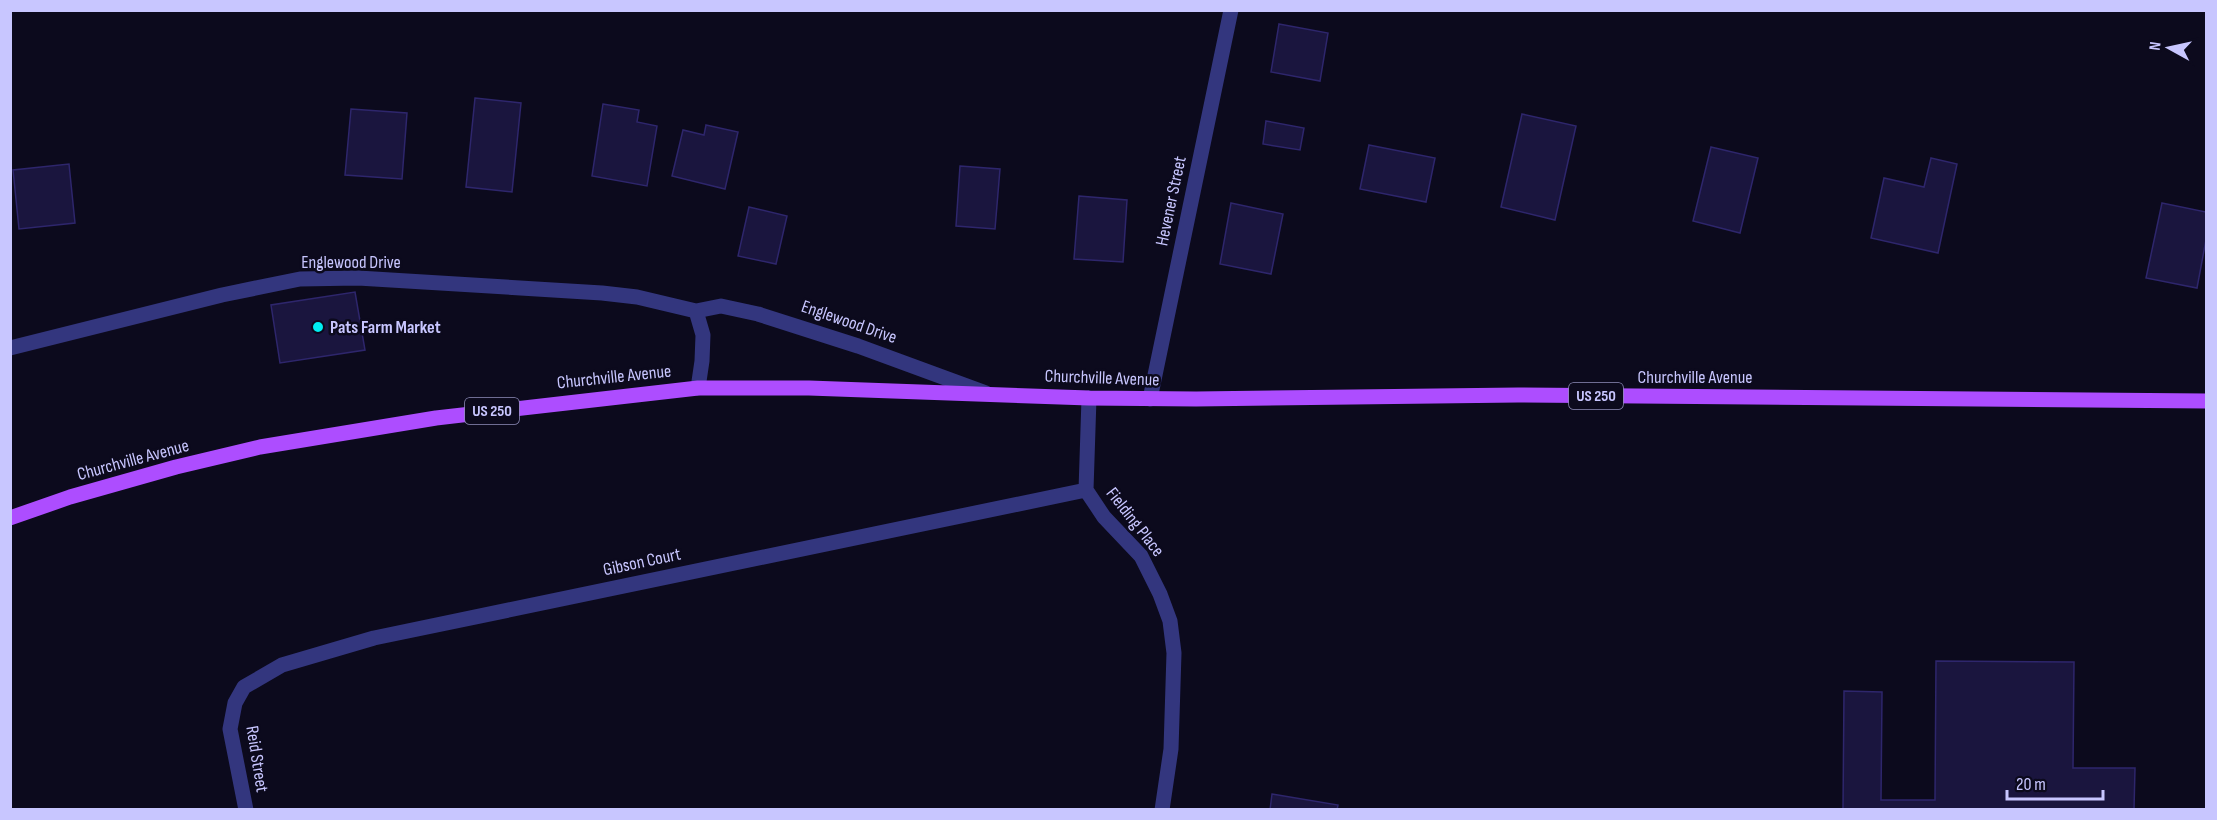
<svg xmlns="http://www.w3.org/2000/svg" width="2217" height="820" viewBox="0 0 2217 820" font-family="'Sofia Sans Condensed',sans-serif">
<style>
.building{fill:#1a153e;stroke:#2e266c;stroke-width:1.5}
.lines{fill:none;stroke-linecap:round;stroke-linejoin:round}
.minor{stroke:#33367e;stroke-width:15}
.major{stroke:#ad4dff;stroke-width:15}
.poi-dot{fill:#00edf1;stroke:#0c0a1d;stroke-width:2}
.labels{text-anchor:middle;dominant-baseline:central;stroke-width:5;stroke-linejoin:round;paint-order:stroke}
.shield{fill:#0c0a1d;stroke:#908ebb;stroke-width:1.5}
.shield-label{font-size:16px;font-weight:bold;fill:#c8c6ff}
.street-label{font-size:18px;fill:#c8c6ff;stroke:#0c0a1d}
.poi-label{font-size:18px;font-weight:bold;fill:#c8c6ff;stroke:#0c0a1d;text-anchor:start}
</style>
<rect width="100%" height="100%" fill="#0c0a1d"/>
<path class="building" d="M1279,24L1328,33L1320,81L1271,72Z
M475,98L521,103L512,192L466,187Z
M603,104L639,110L637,122L657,126L647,186L592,176Z
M351,109L407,113L402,179L345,175Z
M1522,114L1576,126L1555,220L1501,207Z
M1266,121L1304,128L1300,150L1263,144Z
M706,125L738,132L725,189L672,176L683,130L704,135Z
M1369,145L1435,158L1426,202L1360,189Z
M1711,147L1758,158L1740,233L1693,221Z
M1931,158L1957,164L1938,253L1871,238L1884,178L1924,187Z
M69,164L75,223L19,229L13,170Z
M960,166L1000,169L995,229L956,226Z
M1079,196L1127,200L1123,262L1074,259Z
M1231,203L1283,214L1271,274L1220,264Z
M2162,203L2206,212V240L2197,288L2146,278Z
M749,207L787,216L776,264L738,256Z
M355,292L365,350L280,363L271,305Z
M1936,661L2074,662L2073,768H2135L2134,810H1843L1844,691L1882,692L1881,800H1935Z
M1272,794L1338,805L1337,810H1270Z"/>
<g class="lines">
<path class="minor" d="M696,311L703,335L702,361L698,388
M10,348L222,295L300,279L358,278L602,293L637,297L696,311L721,306L758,314L858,346L986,393
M1089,398L1086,490L1104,517L1141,556L1160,594L1170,621L1174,653L1171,749L1162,810
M1150,399L1231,10
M246,810L230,729L235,703L244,687L282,665L374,638L1086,490"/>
<path class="major" d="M10,518L70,497L176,467L260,447L436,418L698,388H809L1089,398L1196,399L1518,395L2206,401"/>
</g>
<circle class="poi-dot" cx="318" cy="327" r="6"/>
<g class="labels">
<g class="shield">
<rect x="1569" y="383" width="54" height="26" rx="4.5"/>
<rect x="465" y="398" width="54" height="26" rx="4.5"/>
</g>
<g class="shield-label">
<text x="1596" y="396">US 250</text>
<text x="492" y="411">US 250</text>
</g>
<g class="street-label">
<text transform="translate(1171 201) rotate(-78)">Hevener Street</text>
<text x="351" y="262">Englewood Drive</text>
<text transform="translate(849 322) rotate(19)">Englewood Drive</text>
<text transform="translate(614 377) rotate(-6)">Churchville Avenue</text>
<text x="1695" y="377">Churchville Avenue</text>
<text transform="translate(1102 378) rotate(2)">Churchville Avenue</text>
<text transform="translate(133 460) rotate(-15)">Churchville Avenue</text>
<text transform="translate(1135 522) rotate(52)">Fielding Place</text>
<text transform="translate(642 562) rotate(-12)">Gibson Court</text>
<text transform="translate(257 759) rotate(81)">Reid Street</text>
</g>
<g class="poi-label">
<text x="330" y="327">Pats Farm Market</text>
</g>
</g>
<rect width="2217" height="820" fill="none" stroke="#c8c6ff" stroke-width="24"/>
<g transform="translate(2169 48) rotate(278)" stroke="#0c0a1d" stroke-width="4.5" paint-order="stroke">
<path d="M0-4.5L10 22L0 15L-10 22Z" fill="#c8c6ff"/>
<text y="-9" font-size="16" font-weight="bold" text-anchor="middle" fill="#c8c6ff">N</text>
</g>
<path d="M2007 790v9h96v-9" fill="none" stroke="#c8c6ff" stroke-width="3"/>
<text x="2016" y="790" font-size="18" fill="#c8c6ff" stroke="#0c0a1d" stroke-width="4.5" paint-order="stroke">20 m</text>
</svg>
